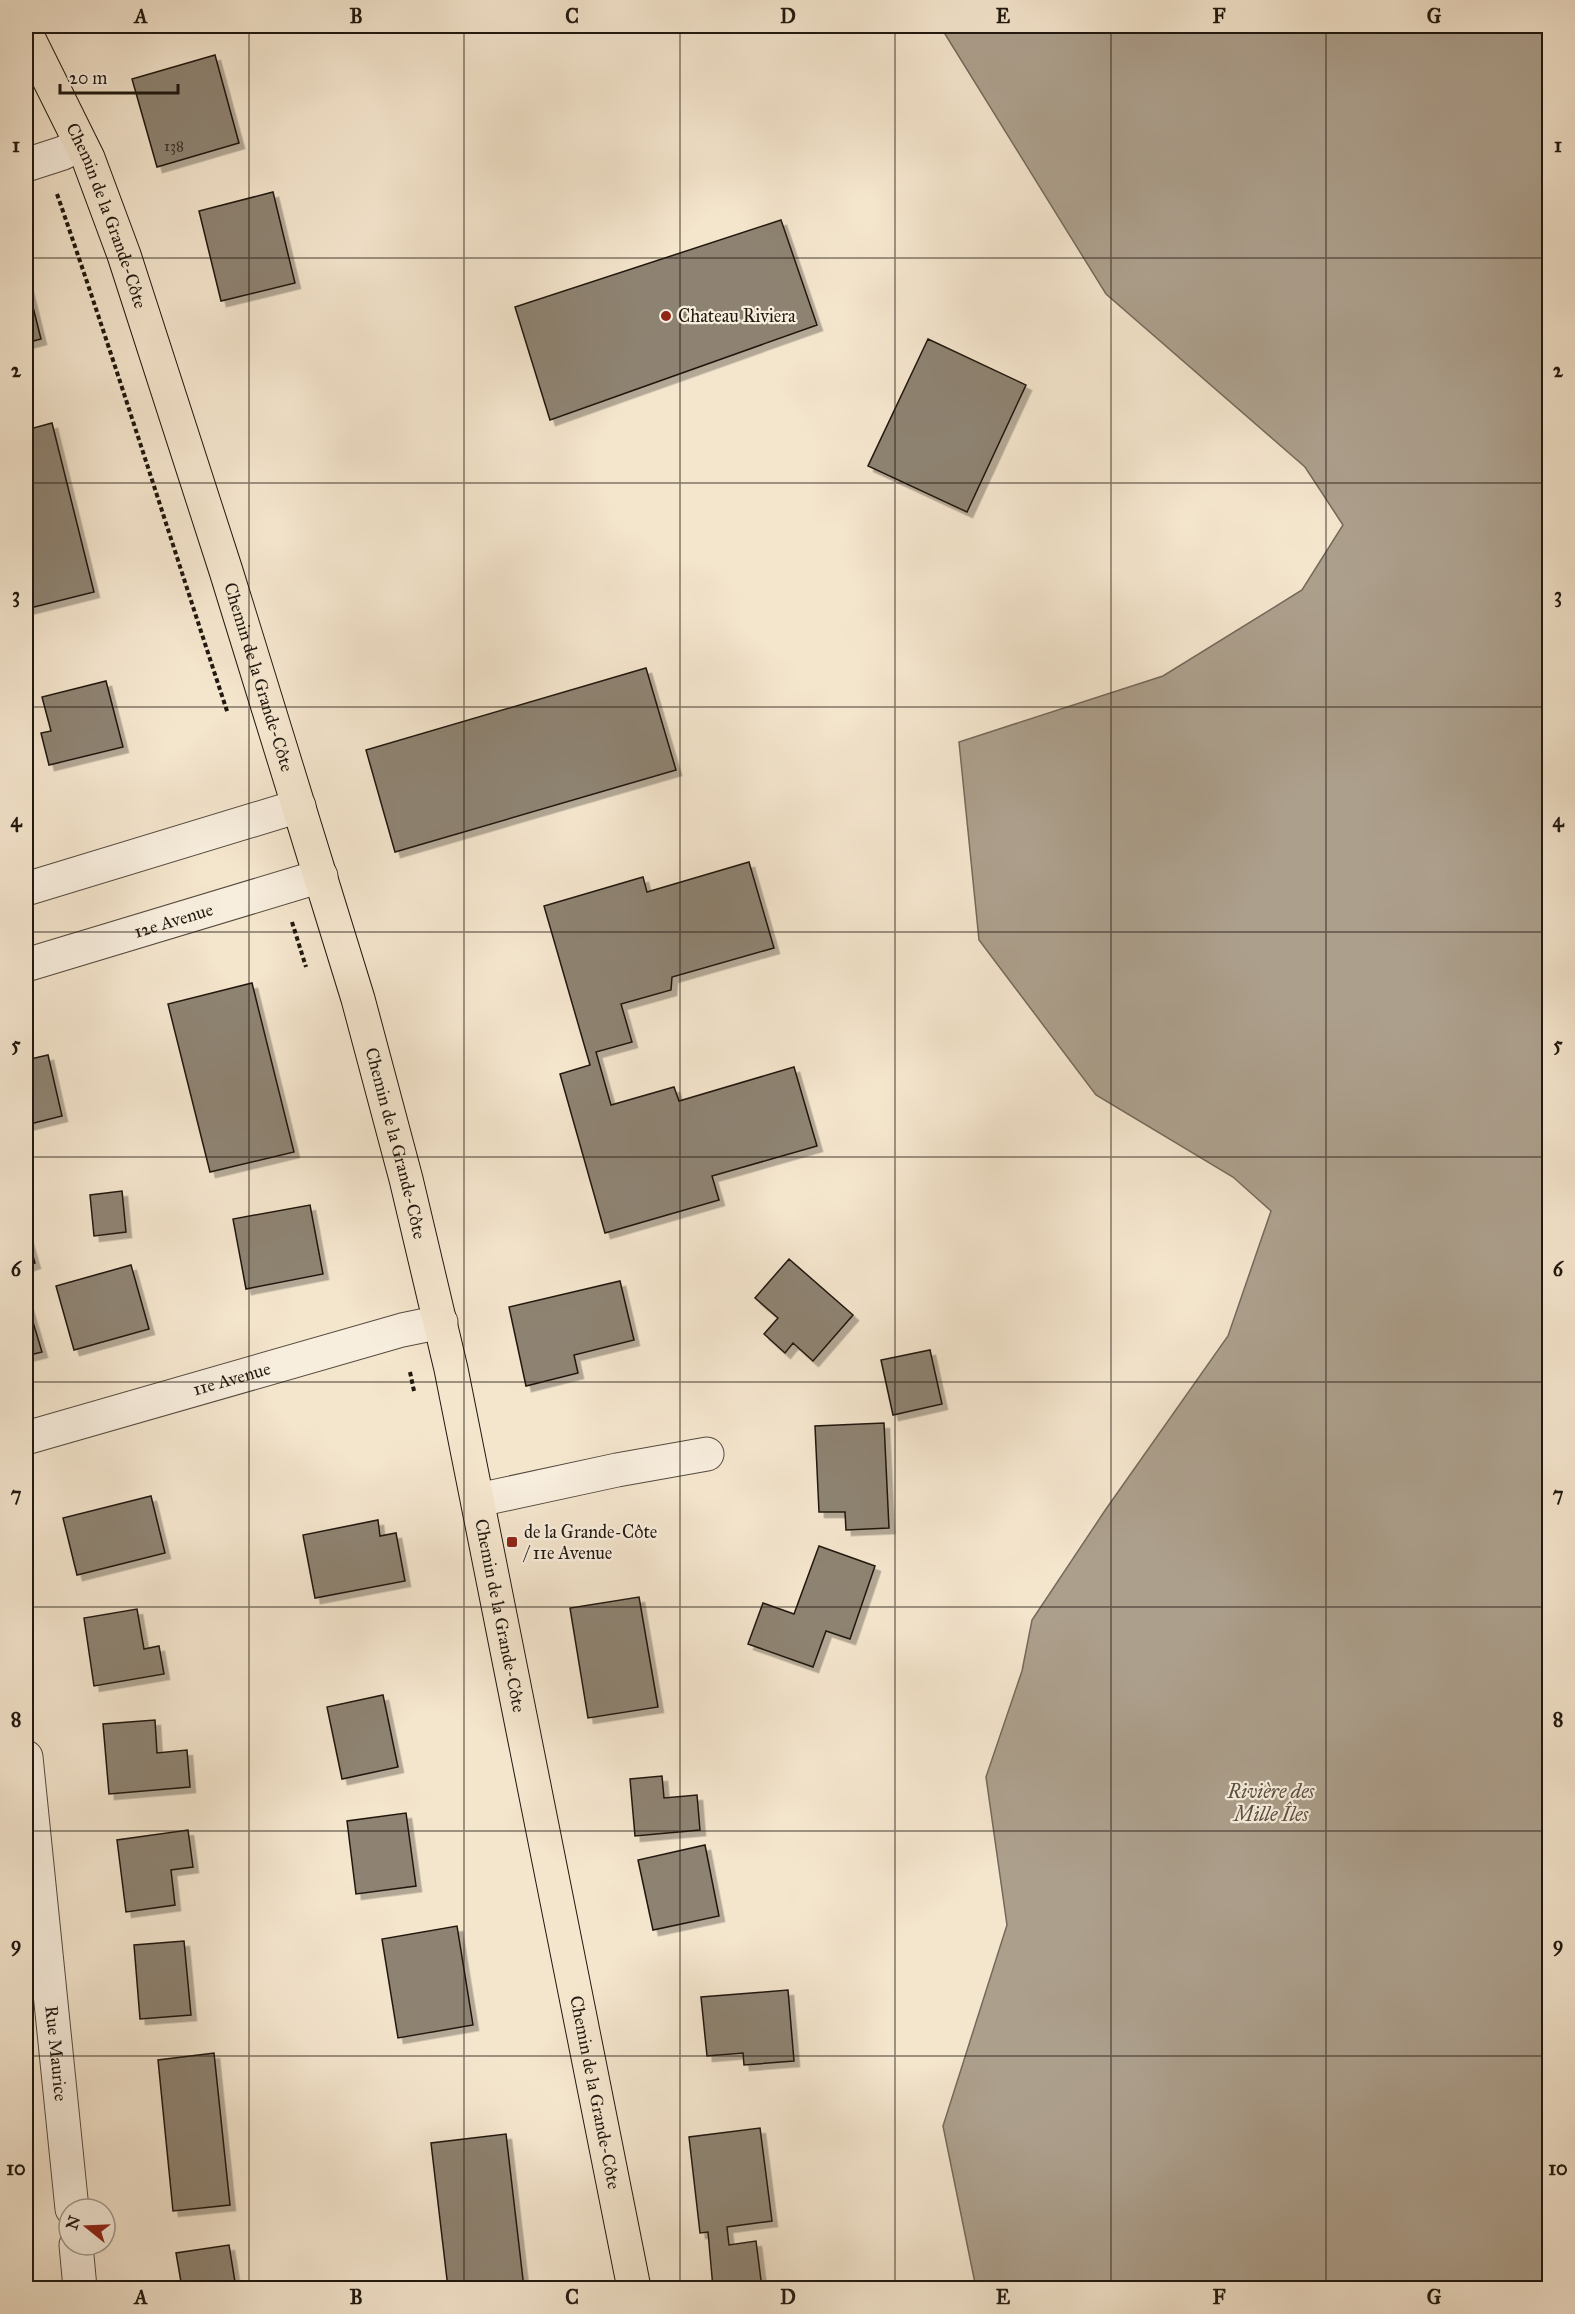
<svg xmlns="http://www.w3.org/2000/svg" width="1575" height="2314" viewBox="0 0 1575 2314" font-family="'IM FELL Great Primer',serif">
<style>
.water{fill:#ac9f8c;stroke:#74695a;stroke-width:1.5}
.building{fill:#8e8372;stroke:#20180f;stroke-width:1.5;filter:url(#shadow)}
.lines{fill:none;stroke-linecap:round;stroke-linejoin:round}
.minor-casing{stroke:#554b3e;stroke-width:35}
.major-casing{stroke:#20180f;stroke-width:35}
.path{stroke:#20180f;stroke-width:4;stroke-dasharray:4.5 3;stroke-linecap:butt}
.minor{stroke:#f8eede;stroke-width:33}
.major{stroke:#f4e5cd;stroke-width:33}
.grid{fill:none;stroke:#20180f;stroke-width:1.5;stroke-opacity:0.55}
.poi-dot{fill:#8f2418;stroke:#f8eede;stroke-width:2}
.labels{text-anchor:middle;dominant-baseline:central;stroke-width:4.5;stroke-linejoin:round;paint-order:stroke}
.number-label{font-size:15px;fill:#3c3328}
.street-label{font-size:18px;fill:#20180f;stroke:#f8eede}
.poi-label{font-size:18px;fill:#20180f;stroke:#f8eede;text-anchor:start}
.water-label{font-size:20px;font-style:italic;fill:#584e41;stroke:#f8eede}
.neatline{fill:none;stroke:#20180f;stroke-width:2}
.grid-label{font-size:20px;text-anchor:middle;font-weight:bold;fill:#20180f}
</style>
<defs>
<filter id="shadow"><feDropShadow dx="5.5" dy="5.5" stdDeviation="0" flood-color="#0004"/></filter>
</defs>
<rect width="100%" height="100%" fill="#f4e5cd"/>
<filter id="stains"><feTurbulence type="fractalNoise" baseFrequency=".00333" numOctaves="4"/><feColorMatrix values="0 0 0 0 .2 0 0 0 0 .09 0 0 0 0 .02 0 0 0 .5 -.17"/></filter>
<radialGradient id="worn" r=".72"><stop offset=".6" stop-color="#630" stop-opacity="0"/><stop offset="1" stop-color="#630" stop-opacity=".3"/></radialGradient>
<path class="water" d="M940,26H1549V2288H976L943,2126L1007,1925L986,1777L1022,1671L1032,1620L1106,1509L1228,1336L1271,1211L1233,1177L1096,1095L979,940L959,742L1163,676L1302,590L1343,525L1305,467L1106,294Z"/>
<path class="building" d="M215,55L239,143L157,167L132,79Z
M273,192L295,283L221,301L199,211Z
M781,220L817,325L550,420L515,307Z
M26,279L41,339L26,343Z
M928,339L1026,385L967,512L868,466Z
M52,423L94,592L26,609V430Z
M646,668L676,770L395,852L366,750Z
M106,681L123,747L49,765L41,733L51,731L42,697Z
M749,862L774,948L672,977L671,990L621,1004L632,1042L596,1052L611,1105L674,1087L679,1101L794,1067L817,1146L712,1176L719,1200L605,1233L560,1074L590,1065L544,906L643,877L647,892Z
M252,983L294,1152L210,1172L168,1004Z
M48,1055L62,1116L26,1125V1060Z
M122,1191L126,1232L94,1236L90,1195Z
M310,1205L323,1274L246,1289L233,1219Z
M26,1232L35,1263L26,1266Z
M789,1259L853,1315L813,1361L793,1343L785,1353L764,1334L778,1318L755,1298Z
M131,1265L149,1329L74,1350L56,1286Z
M620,1281L634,1340L574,1355L578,1373L526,1386L509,1307Z
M26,1302H27L42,1352L26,1356Z
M930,1350L942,1404L893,1415L881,1360Z
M884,1423L889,1528L846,1530L845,1512H819L815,1426Z
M151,1496L165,1553L77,1575L63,1518Z
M378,1520L380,1536L396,1533L405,1581L315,1598L303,1535Z
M819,1546L875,1566L850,1639L826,1631L813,1667L748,1644L763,1603L794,1614Z
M639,1597L658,1707L588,1718L570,1608Z
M137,1609L144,1649L159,1646L164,1674L94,1686L84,1618Z
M383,1695L398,1767L342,1779L327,1707Z
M155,1720L157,1753L187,1750L190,1787L109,1794L103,1724Z
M662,1776L664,1798L697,1795L700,1830L635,1836L630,1779Z
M406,1813L416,1886L356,1894L347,1821Z
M188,1830L193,1867L171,1870L175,1905L126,1912L117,1840Z
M705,1845L719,1916L653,1930L638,1860Z
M457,1926L473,2025L398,2038L382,1939Z
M184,1941L191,2015L140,2019L134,1945Z
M788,1990L794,2061L744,2065L743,2053L707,2056L701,1997Z
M214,2053L230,2205L173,2211L158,2060Z
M760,2128L772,2221L727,2227L729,2245L756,2241L762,2288H713L708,2232L700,2233L689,2137Z
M506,2134L524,2288H448L431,2143Z
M229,2245L236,2288H182L176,2253Z"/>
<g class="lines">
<g class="minor-casing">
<g id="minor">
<path d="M26,165L63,153L80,144"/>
<path d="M26,889L299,806"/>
<path id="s1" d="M26,965L321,876"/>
<path id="s2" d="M26,1438L402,1330L441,1322"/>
<path d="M478,1500L617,1470L707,1454"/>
<path id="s3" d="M26,1757L72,2209"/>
<path d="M76,2245L80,2288"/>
</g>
</g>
<g class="major-casing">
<g id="major">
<path id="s4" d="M26,33L88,158L124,255L226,571L358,999L406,1179L451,1369L634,2288"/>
</g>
</g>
<path class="path" d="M57,194C117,367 171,541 228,714
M292,922L306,967
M410,1372L414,1391"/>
<use href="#minor" class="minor"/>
<use href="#major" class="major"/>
</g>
<path class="grid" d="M249,26V2288M464,26V2288M680,26V2288M895,26V2288M1111,26V2288M1326,26V2288M26,258H1550M26,483H1550M26,707H1550M26,932H1550M26,1157H1550M26,1382H1550M26,1607H1550M26,1831H1550M26,2056H1550"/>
<g class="poi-dot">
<circle cx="666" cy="316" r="6"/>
<rect x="506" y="1536" width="12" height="12" rx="3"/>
</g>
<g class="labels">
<g class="number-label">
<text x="174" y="146">138</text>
</g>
<g class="street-label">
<text stroke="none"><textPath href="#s4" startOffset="200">Chemin de la Grande-Côte</textPath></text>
<text stroke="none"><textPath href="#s4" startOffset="686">Chemin de la Grande-Côte</textPath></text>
<text stroke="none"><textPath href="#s1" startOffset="154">12e Avenue</textPath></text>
<text stroke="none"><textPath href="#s4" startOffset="1172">Chemin de la Grande-Côte</textPath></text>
<text stroke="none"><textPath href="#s2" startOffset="214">11e Avenue</textPath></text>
<text stroke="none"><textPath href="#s4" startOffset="1656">Chemin de la Grande-Côte</textPath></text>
<text stroke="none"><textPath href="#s3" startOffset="298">Rue Maurice</textPath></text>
<text stroke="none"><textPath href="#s4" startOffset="2142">Chemin de la Grande-Côte</textPath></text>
</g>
<g class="poi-label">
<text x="678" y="316">Chateau Riviera</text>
<text x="524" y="1532">de la Grande-Côte<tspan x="524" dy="21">/ 11e Avenue</tspan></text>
</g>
<g class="water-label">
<text x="1271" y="1791">Rivière des<tspan x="1271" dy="23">Mille Îles</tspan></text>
</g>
</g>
<rect width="1575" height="2314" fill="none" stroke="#f4e5cd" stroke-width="66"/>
<g transform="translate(87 2227) rotate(288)"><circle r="28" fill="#f8eede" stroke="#a2988b" stroke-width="1.5"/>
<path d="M0-4.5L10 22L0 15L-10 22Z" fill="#8f2418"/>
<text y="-9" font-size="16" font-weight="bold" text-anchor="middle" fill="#20180f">N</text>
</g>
<path d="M60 84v9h118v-9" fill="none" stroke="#20180f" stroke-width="3"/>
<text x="69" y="84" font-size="18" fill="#20180f" stroke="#f8eede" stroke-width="4.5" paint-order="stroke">20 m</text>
<rect x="33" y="33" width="1509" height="2248" class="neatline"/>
<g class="grid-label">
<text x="141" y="23">A</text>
<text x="356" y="23">B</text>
<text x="572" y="23">C</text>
<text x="788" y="23">D</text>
<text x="1003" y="23">E</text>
<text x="1219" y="23">F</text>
<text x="1434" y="23">G</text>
<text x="16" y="152">1</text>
<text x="1558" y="152">1</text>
<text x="16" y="377">2</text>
<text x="1558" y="377">2</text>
<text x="16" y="602">3</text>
<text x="1558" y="602">3</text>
<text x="16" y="827">4</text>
<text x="1558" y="827">4</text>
<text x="16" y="1051">5</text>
<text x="1558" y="1051">5</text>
<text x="16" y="1276">6</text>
<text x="1558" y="1276">6</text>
<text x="16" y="1501">7</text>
<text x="1558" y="1501">7</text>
<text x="16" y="1726">8</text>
<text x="1558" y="1726">8</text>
<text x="16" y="1951">9</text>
<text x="1558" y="1951">9</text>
<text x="16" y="2175">10</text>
<text x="1558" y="2175">10</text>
<text x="141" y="2304">A</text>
<text x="356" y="2304">B</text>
<text x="572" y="2304">C</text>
<text x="788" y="2304">D</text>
<text x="1003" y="2304">E</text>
<text x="1219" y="2304">F</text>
<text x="1434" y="2304">G</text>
</g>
<rect width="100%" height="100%" filter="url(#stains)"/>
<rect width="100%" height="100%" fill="url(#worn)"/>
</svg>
